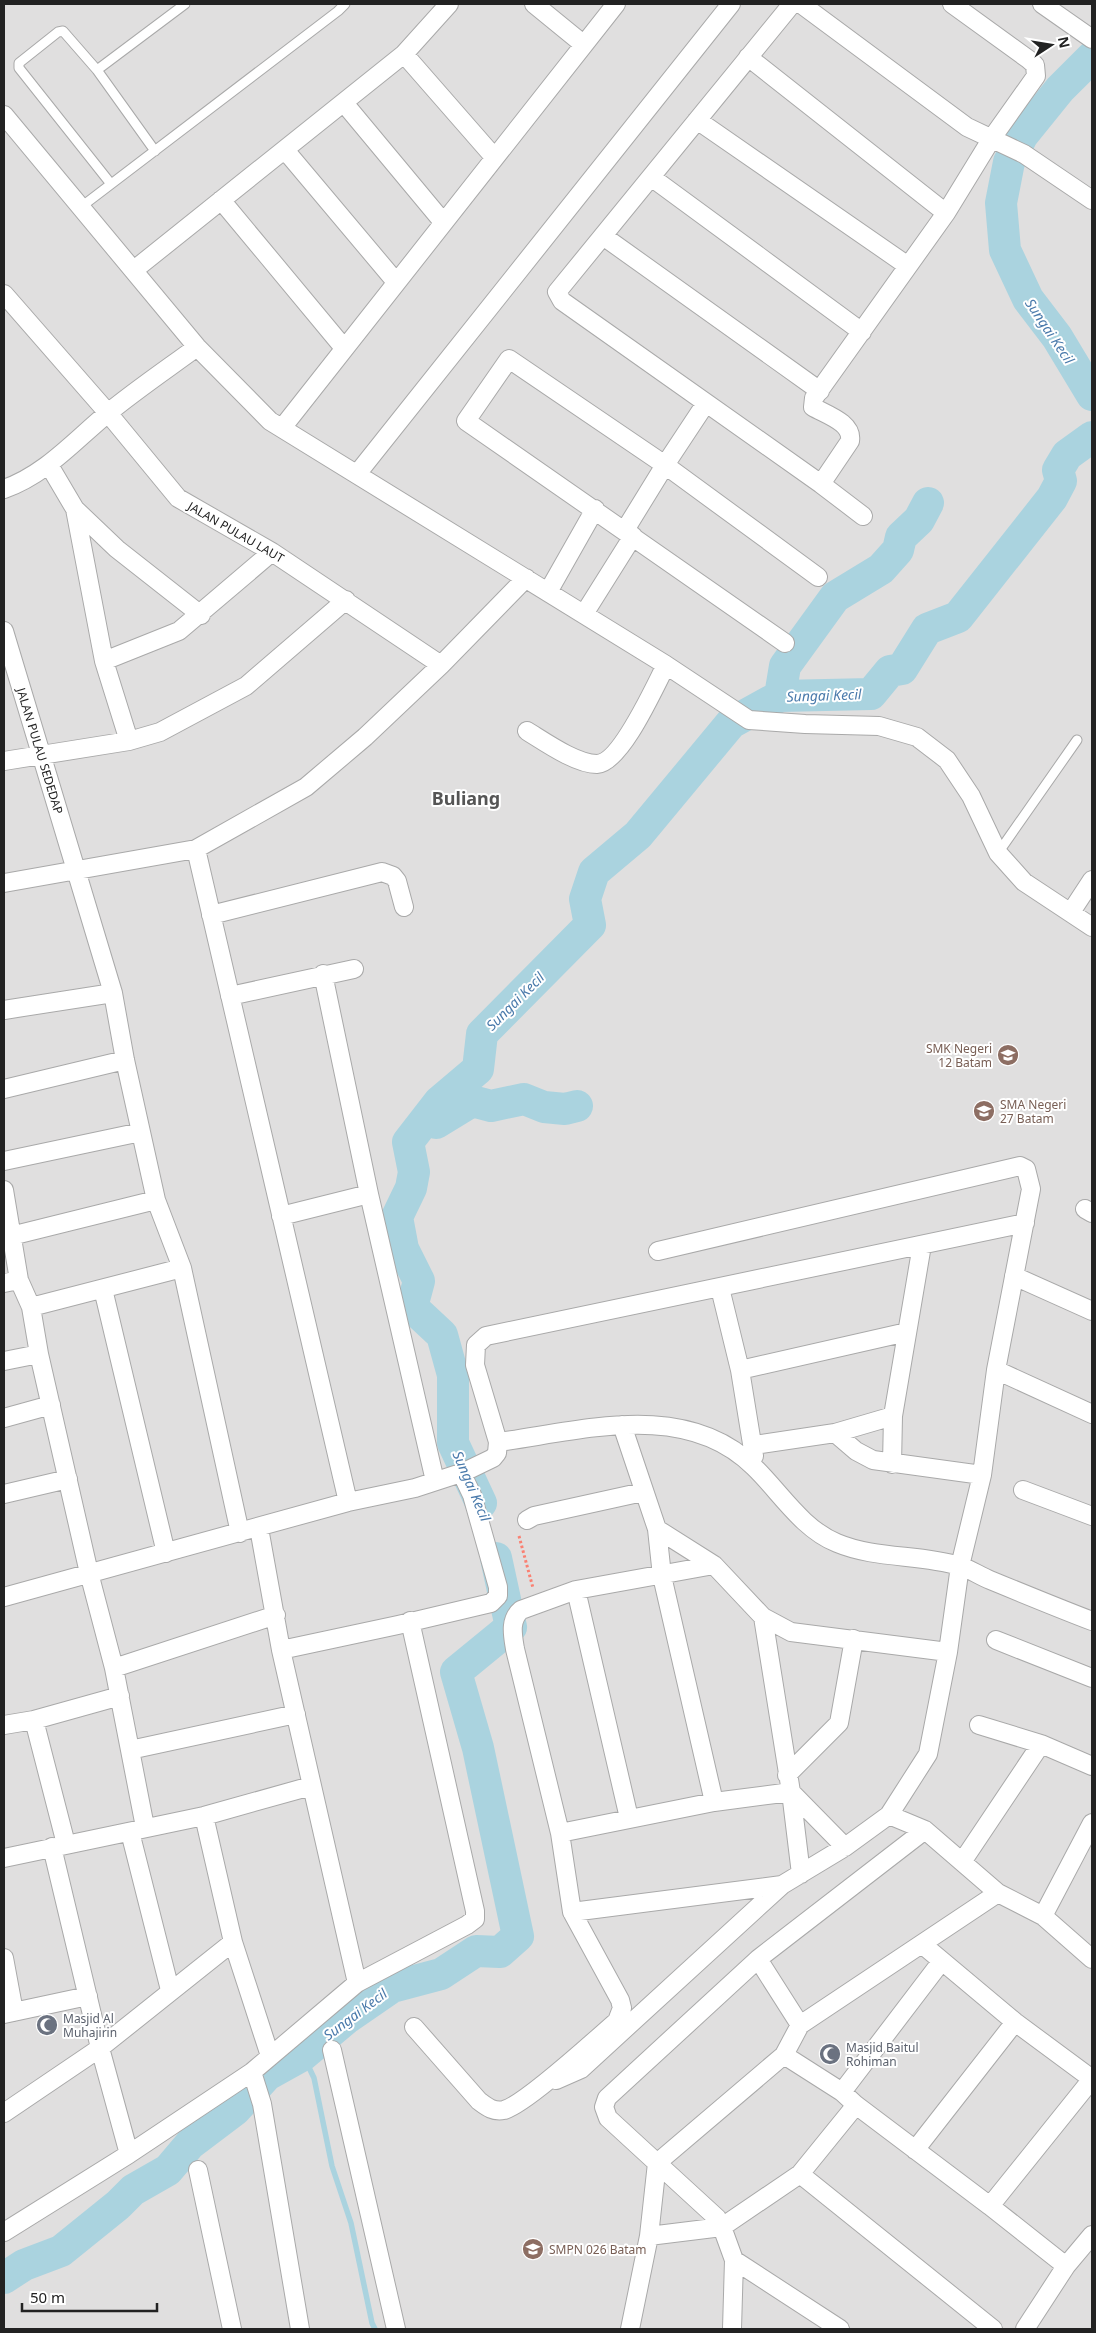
<svg xmlns="http://www.w3.org/2000/svg" width="1096" height="2333" viewBox="0 0 1096 2333" font-family="'Noto Sans',sans-serif">
<style>
.residential{fill:#e0dfdf}
.lines{fill:none;stroke-linecap:round;stroke-linejoin:round}
.stream{stroke:#aad3df;stroke-width:5.5}
.river{stroke:#aad3df;stroke-width:32}
.service-casing{stroke:#a9a9a9;stroke-width:11}
.minor-casing{stroke:#a9a9a9;stroke-width:20}
.path{stroke:#fa8072;stroke-width:3;stroke-dasharray:2.5 2.5;stroke-linecap:butt}
.service{stroke:#fff;stroke-width:9}
.minor{stroke:#fff;stroke-width:18}
.labels{text-anchor:middle;dominant-baseline:central;stroke-width:4;stroke-linejoin:round;paint-order:stroke}
.street-label{font-size:12px;fill:#222;stroke:#fff}
.education-label{font-size:12px;fill:#785e54;stroke:#fff;text-anchor:start}
.worship-label{font-size:12px;fill:#5b616d;stroke:#fff;text-anchor:start}
.water-label{font-size:14px;font-style:italic;fill:#4a7aab;stroke:#fff}
.district-label{font-size:18px;font-weight:bold;fill:#555;stroke:#fff}
</style>
<rect width="100%" height="100%" fill="#f2efe9"/>
<path class="residential" d="M4,4H1092V2329H4Z"/>
<g class="lines">
<path class="stream" d="M303,2055L314,2078L332,2166L351,2223L372,2323L375,2329"/>
<path class="river" d="M1092,57L1060,89L1022,136L1009,162L1001,203L1005,250L1028,299L1057,337L1092,395
M780,696L785,666L835,597L881,569L898,550L901,537L919,520L928,503
M436,1123L472,1101L491,1106L524,1099L544,1107L565,1109L577,1106
M481,1503L453,1443V1375L442,1335L412,1307L419,1281L403,1249L397,1217L411,1188L414,1172L408,1142L439,1102L478,1069L482,1034L590,925L585,899L594,872L638,835L731,723L780,696L871,694L890,671L902,669L927,629L958,617L1052,498L1061,481L1058,470L1067,455L1092,437
M4,2278L24,2265L61,2251L118,2205L133,2190L168,2170L190,2144L235,2110L267,2075L303,2055L347,2018L392,1987L441,1974L476,1951L500,1952L518,1936L478,1748L456,1672L511,1627L496,1558"/>
<g class="service-casing">
<path id="service" d="M97,70L155,151
M111,184L19,68V63L58,32L63,31L97,70L185,4
M81,207L338,11L345,4
M998,853L1077,740"/>
</g>
<g class="minor-casing">
<path id="minor" d="M534,4L583,44
M792,4L557,292L562,301L821,484L863,516
M801,4L967,127L1024,154L1092,200
M1042,4L1092,39
M404,54L494,157
M748,57L946,213
M344,103L443,222
M4,115L197,347L270,421L666,665L749,720L805,724L879,726L917,737L947,760L971,796L998,853L1024,882L1092,927
M697,120L908,266
M285,150L396,282
M651,177L862,332
M221,200L344,348
M603,236L820,391
M134,270L404,54L449,4
M4,294L108,413L178,498L272,552L441,665
M282,428L616,4
M49,465L75,509L117,549L201,615
M357,474L731,4
M821,484L850,441C853,423 827,415 813,407L814,398L946,213L992,138L1036,76L1035,65L1028,59L952,4
M4,489C46,474 74,441 108,413C136,390 167,369 197,347
M75,509L104,661L129,741
M625,530L665,465L706,403
M548,592L595,509
M584,614L633,536
M4,631L113,993L125,1060L156,1200L182,1268L240,1533
M785,643L466,421L509,359L665,465L818,577
M104,661L179,631L272,552
M527,731C545,742 576,764 597,764C621,763 655,686 666,665
M4,761L129,741L160,732L246,686L346,600
M196,849L348,1502
M4,883L196,849L306,787L365,737L441,665L526,578
M1071,912L1092,880
M211,915L382,872L393,876L397,881L404,907
M323,974L369,1194L435,1481
M230,996L354,969
M4,1010L113,993
M4,1089L125,1060
M4,1161L141,1132
M4,1190L19,1280L31,1307L39,1354L89,1573L114,1668L145,1827
M1085,1209L1092,1213
M281,1216L369,1194
M11,1236L156,1200
M1014,1276L1092,1311
M4,1283L19,1280
M720,1288L740,1370L754,1456
M103,1289L166,1553
M31,1307L182,1268
M4,1361L39,1354
M740,1370L907,1332
M996,1370L1092,1414
M4,1418L51,1405
M622,1425L657,1529L662,1576L714,1802
M835,1433L893,1416
M498,1442L475,1365L476,1345L486,1336L1025,1223
M754,1445L835,1433L856,1451L873,1460L982,1475
M892,1464L893,1416L922,1245
M1023,1490L1092,1516
M4,1494L68,1479
M527,1520L534,1516L643,1492
M259,1528L281,1650L357,1983
M657,1529L714,1565L763,1617L791,1632L948,1652
M576,1590L629,1818
M4,1597L348,1502L415,1488L464,1472L493,1458L497,1453L498,1442C581,1431 686,1399 754,1467C780,1492 802,1529 837,1543C875,1559 920,1554 960,1566C970,1569 980,1576 990,1580C1024,1594 1058,1608 1092,1621
M763,1617L791,1792L845,1847
M996,1640L1092,1678
M281,1650L398,1625L491,1603L498,1596V1587L472,1495L461,1472
M114,1668L276,1615
M34,1720L66,1844
M4,1725L34,1720L120,1696
M979,1725L1041,1744L1092,1766
M130,1750L296,1714
M787,1775L839,1723L854,1639
M889,1815L925,1830L998,1893L1043,1916L1092,1959
M204,1816L233,1942L270,2056
M130,1832L170,1990
M560,1833L714,1802L791,1792L801,1874
M52,1847L100,2048L129,2154
M4,1858L204,1816L311,1786
M962,1862L1041,1744
M572,1912L782,1885L845,1847L889,1815L928,1754L948,1652L960,1566L982,1475L996,1370L1031,1189L1026,1169L1020,1166L658,1251
M1043,1916L1092,1823
M923,1945L1015,2022L1092,2079
M4,1958L14,2012
M758,1959L800,2025
M4,2014L88,1996
M414,2027L479,2101C487,2107 493,2112 504,2110C526,2104 596,2039 617,2021L622,2008L620,2000L572,1912L560,1833L515,1649C513,1636 509,1620 521,1610L576,1590L714,1565
M332,2050L396,2329
M784,2055L800,2025L998,1893
M252,2072L262,2104L300,2329
M556,2080L581,2069L782,1885
M842,2092L941,1962
M4,2113L100,2048L233,1942
M915,2150L1015,2022
M198,2170L232,2329
M800,2174L993,2329
M990,2206L1092,2079
M4,2232L129,2154L252,2072L357,1983L467,1925L475,1919V1911L410,1621
M649,2236L722,2227L717,2218L657,2163L784,2055L842,2092L856,2105L990,2206L1066,2266
M630,2329L649,2236L657,2163L608,2118L604,2107L607,2098L758,1959L925,1830
M732,2329L734,2260
M840,2329L734,2260L722,2227L800,2174L856,2105
M1025,2329L1066,2266L1092,2235"/>
</g>
<path class="path" d="M519,1536L533,1588"/>
<use href="#service" class="service"/>
<use href="#minor" class="minor"/>
</g>
<defs>
<g id="school-disc" transform="scale(1.125)"><circle r="9.5" fill="#8d6e63" stroke="#fff"/><path d="M0-5L7-2L0 1L-7-2ZM-4 1L0 2.5L4 1V4Q0 6-4 4Z" fill="#fff"/></g>
<g id="mosque-disc" transform="scale(1.125)"><circle r="9.5" fill="#6b7280" stroke="#fff"/><path d="M3.5-4.9A6 6 0 1 0 3.5 4.9A5 5 0 1 1 3.5-4.9Z" fill="#fff"/></g>
</defs>
<g fill-rule="evenodd">
<use href="#school-disc" x="1008" y="1055"/>
<use href="#school-disc" x="984" y="1111"/>
<use href="#mosque-disc" x="47" y="2025"/>
<use href="#mosque-disc" x="830" y="2054"/>
<use href="#school-disc" x="533" y="2249"/>
</g>
<g class="labels">
<g class="street-label">
<text transform="translate(236 532) rotate(30)">JALAN PULAU LAUT</text>
<text transform="translate(40 751) rotate(73)">JALAN PULAU SEDEDAP</text>
</g>
<g class="education-label">
<text x="992" y="1048" text-anchor="end">SMK Negeri<tspan x="992" dy="14">12 Batam</tspan></text>
<text x="1000" y="1104">SMA Negeri<tspan x="1000" dy="14">27 Batam</tspan></text>
<text x="549" y="2249">SMPN 026 Batam</text>
</g>
<g class="worship-label">
<text x="63" y="2018">Masjid Al<tspan x="63" dy="14">Muhajirin</tspan></text>
<text x="846" y="2047">Masjid Baitul<tspan x="846" dy="14">Rohiman</tspan></text>
</g>
<g class="water-label">
<text transform="translate(1050 331) rotate(56)">Sungai Kecil</text>
<text transform="translate(824 695) rotate(-2)">Sungai Kecil</text>
<text transform="translate(515 1001) rotate(-45)">Sungai Kecil</text>
<text transform="translate(472 1486) rotate(67)">Sungai Kecil</text>
<text transform="translate(355 2014) rotate(-37)">Sungai Kecil</text>
</g>
<g class="district-label">
<text x="466" y="798">Buliang</text>
</g>
</g>
<rect width="1096" height="2333" fill="none" stroke="#222222" stroke-width="10"/>
<g transform="translate(1051 45) rotate(78)" stroke="#ffffff" stroke-width="4" paint-order="stroke">
<path d="M0-4L9 19L0 12L-9 19Z" fill="#222222"/>
<text y="-8" font-size="14" font-weight="bold" text-anchor="middle" fill="#222222">N</text>
</g>
<path d="M22 2303v8h135v-8" fill="none" stroke="#222222" stroke-width="2.5"/>
<text x="30" y="2303" font-size="15" fill="#222222" stroke="#ffffff" stroke-width="4" paint-order="stroke">50 m</text>
</svg>
